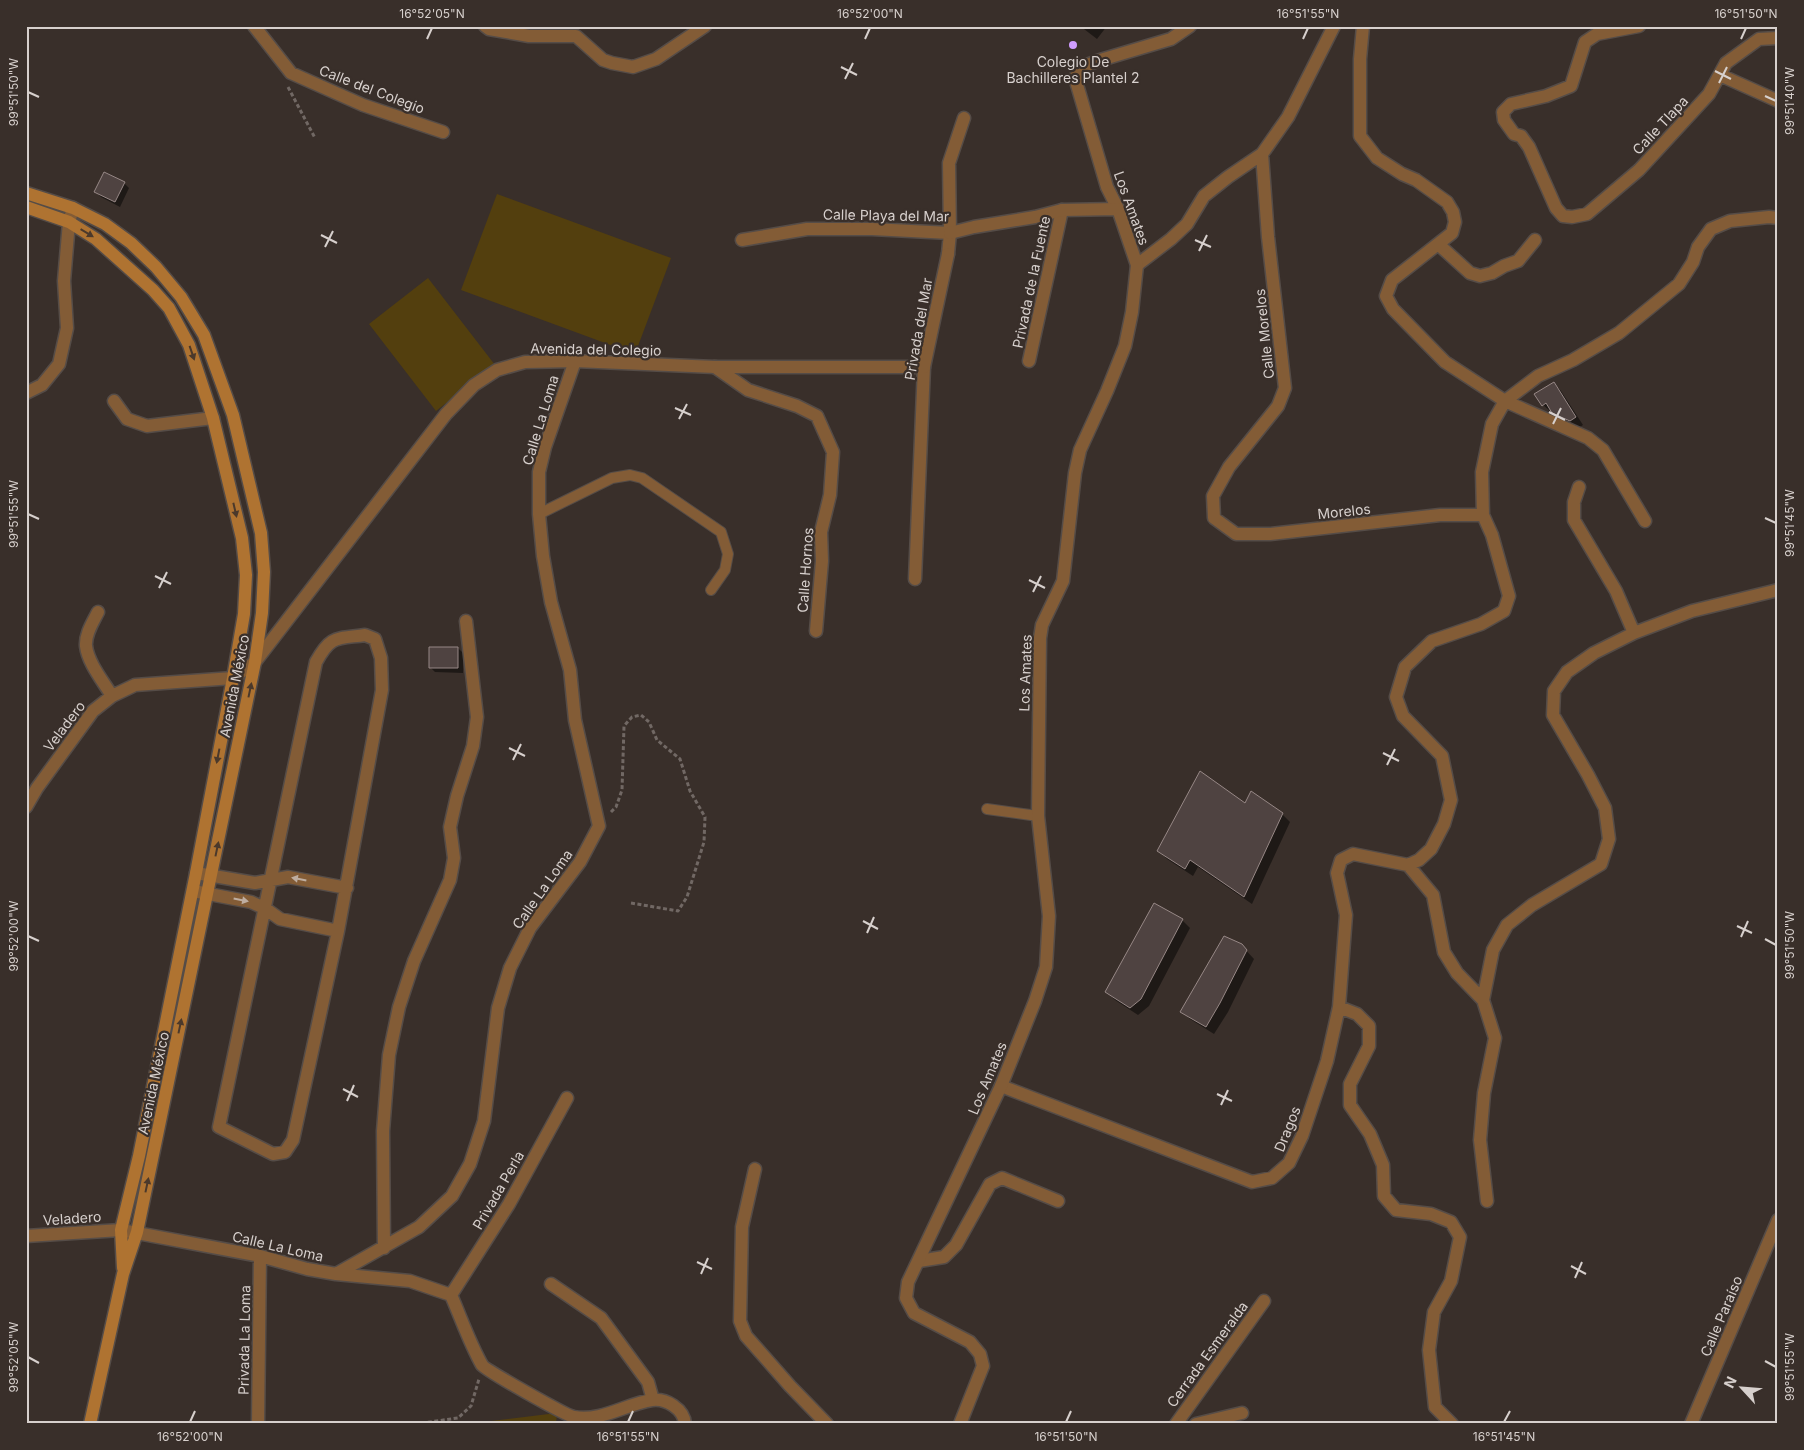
<svg xmlns="http://www.w3.org/2000/svg" width="1804" height="1450" viewBox="0 0 1804 1450" font-family="Inter,sans-serif">
<style>
.green{fill:#533f0e}
.shadow{fill:#0007}
.building{fill:#4f4341;stroke:#978886}
.lines{fill:none;stroke-linecap:round;stroke-linejoin:round}
.service-casing{stroke:#554c47;stroke-width:12}
.minor-casing{stroke:#554c47;stroke-width:15}
.tertiary-casing{stroke:#554c47;stroke-width:15}
.secondary-casing{stroke:#554c47;stroke-width:15}
.path{stroke:#716864;stroke-width:3;stroke-dasharray:4 2.5;stroke-linecap:butt}
.service{stroke:#835c36;stroke-width:10}
.minor{stroke:#835c36;stroke-width:12}
.tertiary{stroke:#835c36;stroke-width:12}
.secondary{stroke:#af7331;stroke-width:12}
.oneway{fill:#4b392b}
.oneway2{fill:#beada0}
.ticks{fill:none;stroke:#d7d0cd;stroke-width:2}
.poi-dot{fill:#d09dff;stroke:#392f2a;stroke-width:2}
.labels{text-anchor:middle;dominant-baseline:central;stroke-width:4.5;stroke-linejoin:round;paint-order:stroke}
.poi-label{font-size:14px;fill:#d7d0cd;stroke:#392f2a}
.street-label{font-size:14px;fill:#d7d0cd;stroke:#392f2a}
.neatline{fill:none;stroke:#d7d0cd;stroke-width:2}
.ticks-label{font-size:12px;text-anchor:middle;fill:#d7d0cd}
</style>
<rect width="100%" height="100%" fill="#392f2a"/>
<path class="green" d="M497,194L671,258L635,354L461,290Z
M428,278L495,365L436,411L369,324Z
M557,1413L556,1424H466Z"/>
<path class="shadow" d="M1080,26H1107L1097,39Z
M124,183L129,188L120,207L101,197L96,192Z
M1554,383L1561,391L1583,425L1578,428L1562,421L1543,405Z
M458,648L463,653V673L435,672L430,667Z
M1282,814L1290,822L1252,904L1198,867L1193,876L1167,859L1159,851Z
M1182,920L1190,928L1149,1006L1138,1015L1115,1000L1107,992Z
M1241,945L1254,959L1228,1012L1214,1034L1190,1019L1182,1011Z"/>
<path class="building" d="M104,172L125,182L115,202L94,192Z
M1554,382L1576,417L1570,421L1552,413L1546,403L1542,406L1534,394Z
M429,647H458V668H429Z
M1200,771L1245,803L1251,791L1283,813L1244,897L1190,860L1185,869L1157,851Z
M1154,903L1183,919L1141,999L1130,1008L1105,992Z
M1224,936L1242,944L1247,950L1220,1003L1206,1027L1180,1012Z"/>
<g class="lines">
<g class="service-casing">
<path id="service" d="M539,514L612,478L630,475L642,478L721,532L728,554L725,570L711,590
M987,809L1038,816"/>
</g>
<g class="minor-casing">
<path id="minor" d="M254,26L291,73L363,105L443,132
M485,26L489,29L529,36H576L603,60L612,63L633,67L656,59L705,26
M1363,26L1360,59V136L1377,158L1402,174L1416,180L1447,202L1453,212L1455,222L1452,233L1392,280L1386,296L1393,309L1445,362L1505,401L1588,438L1603,450L1645,521
M1639,26L1597,34L1585,42L1571,86L1546,96L1511,104L1503,112L1504,120L1514,134L1521,136L1529,147L1556,208L1563,216L1572,217L1587,214L1639,170L1709,94L1726,63L1759,39L1778,38
M1720,75L1778,101
M1262,154L1268,237L1285,388L1278,406L1229,467L1213,496L1214,518L1236,534H1270L1440,515H1483
M1118,209L1107,187L1075,78L1082,67L1097,61L1171,39L1190,26
M742,240L807,229H872L950,233
M1438,244L1470,273L1480,276L1492,273L1504,266L1518,261L1535,240
M948,254L950,233L949,163L964,118
M1137,265L1171,239L1187,224L1204,196L1228,177L1262,154L1288,117L1334,26
M1029,361L1062,210
M715,367L748,390L797,406L817,416L833,452L830,495L821,532L822,561L816,631
M26,393L42,385L59,364L67,328L64,281L69,222L73,208
M114,401L127,419L147,426L213,418
M1579,487L1574,502V520L1616,591L1634,633
M915,579L924,367
M98,612C93,622 85,634 86,646C88,663 103,681 112,696
M365,635L375,639L381,658L382,690L338,931L293,1140L285,1152L273,1154L219,1127L316,662C331,635 336,639 365,635Z
M26,807L37,788L93,711L112,696L135,685L233,678
M1408,865L1433,895L1444,952L1457,973L1483,1000
M196,873L255,883L288,877L347,888
M193,891L251,902L266,909L280,919L338,931
M1339,1007L1357,1014L1369,1026V1046L1350,1084V1105L1370,1134L1383,1165L1384,1196L1396,1210L1431,1214L1451,1222L1460,1237L1451,1281L1434,1312L1429,1350L1435,1407L1452,1424
M1001,1086L1252,1182L1272,1178L1289,1163L1302,1136L1327,1061L1339,1007L1346,915L1337,873L1341,860L1353,854L1408,865L1419,860L1431,849L1444,824L1451,800L1442,756L1403,716L1396,697L1405,667L1432,641L1481,624L1504,611L1509,596L1492,535L1483,515L1482,472L1492,424L1505,401L1538,376L1573,360L1619,333L1679,284L1693,262L1698,247L1711,229L1730,221L1769,217L1778,218
M755,1169L742,1227L740,1321L746,1336L790,1386L827,1424
M1487,1201L1480,1140L1484,1093L1495,1038L1483,1000L1493,950L1507,925L1532,905L1601,864L1609,839L1605,808L1588,775L1553,715L1554,691L1567,672L1594,653L1634,633L1692,611L1778,590
M26,1236L121,1230L260,1256L307,1269L336,1274L410,1281L451,1295C461,1318 470,1344 482,1365C485,1370 567,1416 574,1417C601,1422 626,1404 652,1400C666,1398 684,1409 685,1424
M384,1248L383,1131L389,1055L399,1007L414,961L450,880L454,858L450,827L457,796L473,746L477,717L466,621
M919,1261L944,1257L956,1245L990,1184L1002,1178L1058,1201
M336,1274L419,1227L452,1196L470,1164L484,1121L498,1008L510,968L530,928L580,862L599,826L575,720L570,670L551,602L543,556L539,514V472L545,447L575,361
M551,1284L601,1318L648,1382L653,1400
M451,1295L509,1204L567,1098
M258,1424L260,1256
M1176,1424L1264,1301
M1196,1424L1242,1413
M1691,1424L1778,1220"/>
</g>
<g class="tertiary-casing">
<path id="tertiary" d="M950,233L974,227L1035,217L1062,210L1118,209L1137,265L1132,312L1125,346L1107,391L1080,450L1075,473L1063,581L1042,625L1040,638L1038,816L1049,916L1046,967L1035,1001L1001,1086L908,1282L906,1298L914,1313L970,1342L980,1354L983,1366L960,1424
M233,678L255,662L446,414L474,385L497,370L525,362L575,361L715,367H924L948,254"/>
</g>
<g class="secondary-casing">
<path id="secondary" d="M26,193L73,208L105,224L131,243L156,267L181,297L204,335L233,415L261,533L264,572L262,613L255,662L137,1232L123,1274L90,1424
M26,207L69,222L96,239L153,290L169,308L189,345L213,418L242,538L246,575L244,614L233,678L196,873L139,1156L121,1230L123,1268"/>
</g>
<path class="path" d="M288,87L315,138
M611,812L616,807L622,790L624,726L632,717L641,715L649,722L657,740L680,759L690,791L705,817L704,842L687,897L678,911L631,903
M415,1424L458,1418L471,1406L479,1379"/>
<use href="#service" class="service"/>
<use href="#minor" class="minor"/>
<use href="#tertiary" class="tertiary"/>
<use href="#secondary" class="secondary"/>
</g>
<defs><path id="oneway-solid" d="M-6-.8H1V-3.2L6.5 0L1 3.2V.8H-6Z" transform="scale(1.25)"/></defs>
<g class="oneway">
<use href="#oneway-solid" transform="translate(87 233) rotate(31)"/>
<use href="#oneway-solid" transform="translate(192 353) rotate(71)"/>
<use href="#oneway-solid" transform="translate(235 510) rotate(77)"/>
<use href="#oneway-solid" transform="translate(250 690) rotate(-78)"/>
<use href="#oneway-solid" transform="translate(218 756) rotate(101)"/>
<use href="#oneway-solid" transform="translate(217 849) rotate(-78)"/>
<use href="#oneway-solid" transform="translate(180 1026) rotate(-78)"/>
<use href="#oneway-solid" transform="translate(147 1185) rotate(-78)"/>
</g>
<g class="oneway2">
<use href="#oneway-solid" transform="translate(299 879) rotate(-169)"/>
<use href="#oneway-solid" transform="translate(241 900) rotate(11)"/>
</g>
<path class="ticks" d="M427,39L432,28M865,39L870,28M1303,39L1308,28M1741,39L1746,28M841,67L857,75M1715,71L1731,79M845,79L853,63M1719,83L1727,67M28,92L39,97M1765,96L1776,101M321,235L337,243M1195,240L1211,247M325,247L333,231M1199,251L1207,235M675,408L691,415M1549,412L1565,420M679,419L687,404M1553,424L1561,408M28,514L39,519M1765,518L1776,523M155,576L171,584M1029,580L1045,588M159,588L167,572M1033,592L1041,576M509,748L525,756M1383,753L1399,761M513,760L521,744M1387,765L1395,749M863,921L878,929M1737,926L1752,933M867,933L874,917M28,936L39,941M1741,937L1748,921M1765,939L1776,945M343,1089L358,1097M1217,1094L1232,1101M347,1101L354,1085M1221,1105L1228,1090M697,1262L712,1269M1571,1266L1586,1274M701,1274L708,1258M1575,1278L1582,1262M28,1357L39,1363M1765,1361L1776,1367M190,1422L195,1411M628,1422L633,1411M1066,1422L1071,1411M1504,1422L1510,1411"/>
<circle class="poi-dot" cx="1073" cy="45" r="5"/>
<g class="labels">
<g class="poi-label">
<text x="1073" y="61">Colegio De<tspan x="1073" dy="16">Bachilleres Plantel 2</tspan></text>
</g>
<g class="street-label">
<text transform="translate(372 89) rotate(21)">Calle del Colegio</text>
<text transform="translate(1660 125) rotate(-47)">Calle Tlapa</text>
<text transform="translate(1132 208) rotate(70)">Los Amates</text>
<text transform="translate(886 215) rotate(1)">Calle Playa del Mar</text>
<text transform="translate(1031 282) rotate(-78)">Privada de la Fuente</text>
<text transform="translate(918 329) rotate(-80)">Privada del Mar</text>
<text transform="translate(1264 334) rotate(-96)">Calle Morelos</text>
<text transform="translate(596 349) rotate(1)">Avenida del Colegio</text>
<text transform="translate(540 420) rotate(-73)">Calle La Loma</text>
<text transform="translate(1344 511) rotate(-6)">Morelos</text>
<text transform="translate(805 570) rotate(-86)">Calle Hornos</text>
<text transform="translate(1025 673) rotate(-88)">Los Amates</text>
<text transform="translate(234 686) rotate(-79)">Avenida México</text>
<text transform="translate(64 726) rotate(-53)">Veladero</text>
<text transform="translate(542 889) rotate(-55)">Calle La Loma</text>
<text transform="translate(987 1078) rotate(-67)">Los Amates</text>
<text transform="translate(153 1083) rotate(-78)">Avenida México</text>
<text transform="translate(1287 1129) rotate(-68)">Dragos</text>
<text transform="translate(498 1190) rotate(-60)">Privada Perla</text>
<text transform="translate(72 1218) rotate(-4)">Veladero</text>
<text transform="translate(278 1246) rotate(13)">Calle La Loma</text>
<text transform="translate(1721 1316) rotate(-67)">Calle Paraíso</text>
<text transform="translate(244 1340) rotate(-89)">Privada La Loma</text>
<text transform="translate(1207 1354) rotate(-54)">Cerrada Esmeralda</text>
</g>
</g>
<rect width="1804" height="1450" fill="none" stroke="#392f2a" stroke-width="55"/>
<g transform="translate(1742 1388) rotate(296)" stroke="#392f2a" stroke-width="4" paint-order="stroke">
<path d="M0-4L9 19L0 12L-9 19Z" fill="#d7d0cd"/>
<text y="-8" font-size="14" font-weight="bold" text-anchor="middle" fill="#d7d0cd">N</text>
</g>
<rect x="28" y="28" width="1748" height="1394" class="neatline"/>
<g class="ticks-label">
<text x="432" y="18">16°52'05"N</text>
<text x="870" y="18">16°52'00"N</text>
<text x="1308" y="18">16°51'55"N</text>
<text x="1746" y="18">16°51'50"N</text>
<text transform="translate(14 92) rotate(-90)" y="4">99°51'50"W</text>
<text transform="translate(1790 101) rotate(-90)" y="4">99°51'40"W</text>
<text transform="translate(14 514) rotate(-90)" y="4">99°51'55"W</text>
<text transform="translate(1790 523) rotate(-90)" y="4">99°51'45"W</text>
<text transform="translate(14 936) rotate(-90)" y="4">99°52'00"W</text>
<text transform="translate(1790 945) rotate(-90)" y="4">99°51'50"W</text>
<text transform="translate(14 1357) rotate(-90)" y="4">99°52'05"W</text>
<text transform="translate(1790 1367) rotate(-90)" y="4">99°51'55"W</text>
<text x="190" y="1441">16°52'00"N</text>
<text x="628" y="1441">16°51'55"N</text>
<text x="1066" y="1441">16°51'50"N</text>
<text x="1504" y="1441">16°51'45"N</text>
</g>
</svg>
